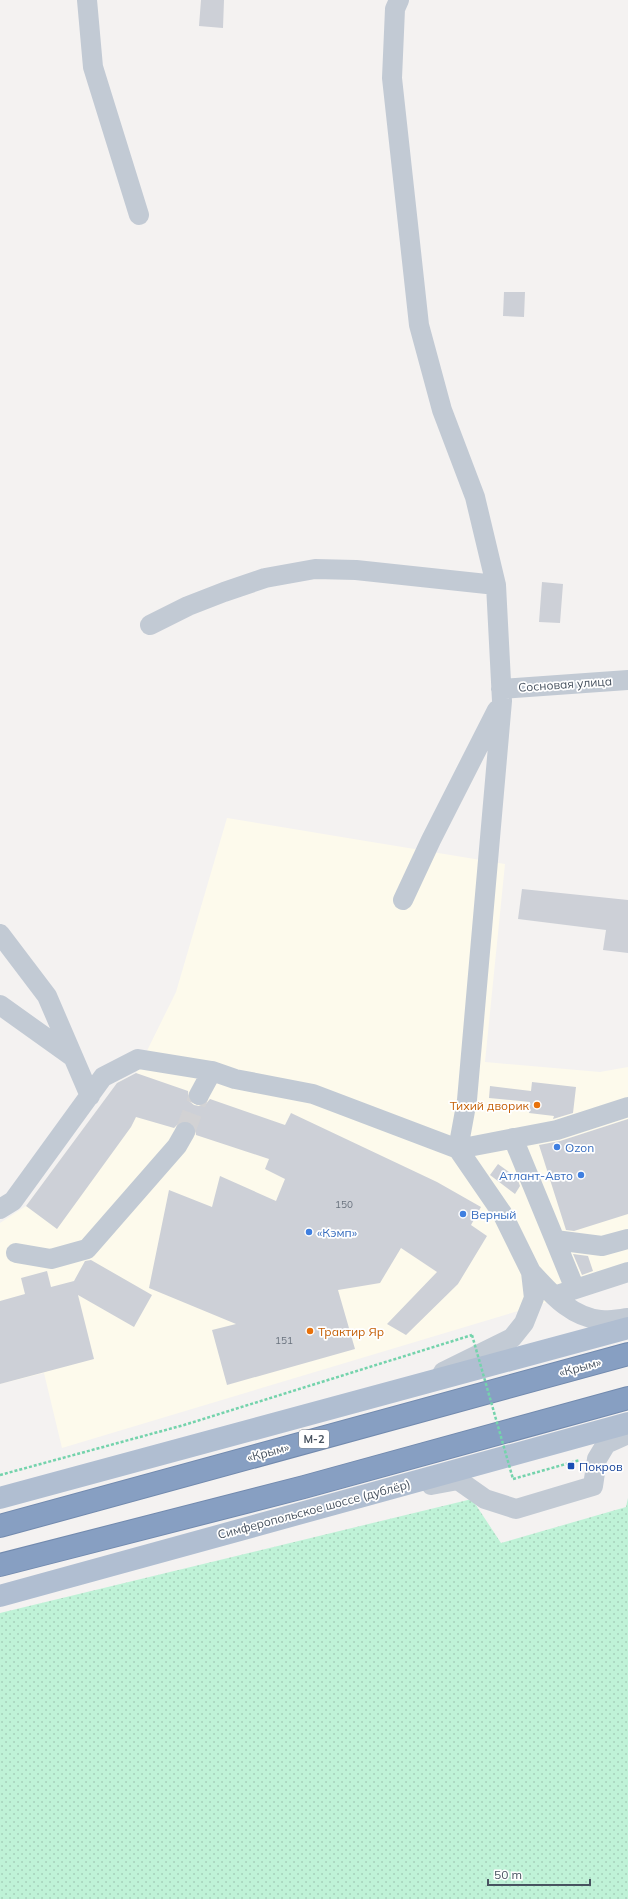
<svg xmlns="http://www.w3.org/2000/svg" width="628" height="1899" viewBox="0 0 628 1899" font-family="Mulish,sans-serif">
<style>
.commercial{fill:#fdfaec}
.grass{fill:url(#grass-dots)}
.building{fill:#cdd0d7}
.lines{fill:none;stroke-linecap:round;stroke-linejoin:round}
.minor-tunnel{stroke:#d2d2d4;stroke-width:20;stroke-dasharray:20 10;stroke-linecap:butt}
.highway-casing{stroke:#728aae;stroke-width:24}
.path{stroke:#74d3ac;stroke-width:2.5;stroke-dasharray:3 2;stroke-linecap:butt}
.minor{stroke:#c2cad4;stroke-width:20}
.major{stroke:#b0bed1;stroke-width:22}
.highway{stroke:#879fc2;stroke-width:22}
.path-bridge{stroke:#74d3ac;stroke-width:2.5;stroke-dasharray:3 2;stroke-linecap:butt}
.food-dot{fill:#e8710a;stroke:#fff;stroke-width:1.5}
.shop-dot{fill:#3f7fe0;stroke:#fff;stroke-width:1.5}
.transit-dot{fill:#1a4fb4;stroke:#fff;stroke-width:1.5}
.labels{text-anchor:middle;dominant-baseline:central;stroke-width:3.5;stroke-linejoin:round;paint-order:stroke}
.number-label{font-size:10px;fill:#69727e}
.shield{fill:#fff;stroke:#7f8790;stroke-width:1}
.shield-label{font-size:11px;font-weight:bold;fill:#485360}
.street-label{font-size:12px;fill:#485360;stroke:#fff}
.food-label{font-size:12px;fill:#c56008;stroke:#fff;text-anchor:end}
.shop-label{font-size:12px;fill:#366cbe;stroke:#fff;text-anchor:start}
.transit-label{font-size:12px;fill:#164399;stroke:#fff;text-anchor:start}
</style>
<defs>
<pattern id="grass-dots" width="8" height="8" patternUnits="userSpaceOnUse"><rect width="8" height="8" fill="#bff2d7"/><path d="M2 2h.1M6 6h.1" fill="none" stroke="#a6d1bb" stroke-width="1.8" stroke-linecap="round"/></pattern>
</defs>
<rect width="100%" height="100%" fill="#f4f2f1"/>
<path class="commercial" d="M227,818L505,864L485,1062L600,1072L628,1067V1278L62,1448L44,1373L0,1384V1223L26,1206L118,1082L136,1073L176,992Z"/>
<path class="grass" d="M628,1498V1899H0V1613L472,1499L501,1543L626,1507Z"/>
<path class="building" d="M201,0H224L223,28L199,26Z
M504,292H525L524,317L503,316Z
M542,582L563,584L560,623L539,622Z
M522,889L628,900V953L603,950L606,930L518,919Z
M136,1073L188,1091L189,1101L194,1105L199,1106L205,1105L210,1099L285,1125L291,1113L437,1182L481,1207L471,1225L487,1236L458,1284L406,1335L387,1324L437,1272L401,1248L380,1283L338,1290L355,1349L227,1385L212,1330L236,1324L149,1288L169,1190L212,1207L220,1176L276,1201L285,1179L265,1169L269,1159L196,1135L195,1127L190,1122L185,1121L180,1122L174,1128L136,1117L131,1127L57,1229L26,1206L117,1083Z
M532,1082L576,1087L573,1113L553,1119L554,1116L529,1113L530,1102L489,1098L490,1086L531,1091Z
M628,1119V1214L574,1231L566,1230L539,1145L560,1141Z
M498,1164L517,1178L520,1186L515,1194L490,1175Z
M573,1254L588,1256L593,1271L582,1275Z
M91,1260L152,1295L134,1327L78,1295L94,1359L0,1384V1301L25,1294L21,1278L47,1271L51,1287L74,1281L85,1261Z"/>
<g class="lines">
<path class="minor-tunnel" d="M185,1132L199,1095"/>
<g class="highway-casing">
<path id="highway" d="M0,1526L628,1354
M0,1565L304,1487L628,1398"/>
</g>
<path class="path" d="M0,1475L184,1425L472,1335
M513,1479L580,1460"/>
<path class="minor" d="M87,0L93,67L139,215
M399,0L395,9L392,78L419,325L442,410L475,497L496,585L502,701L467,1100L458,1149L557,1130L628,1107
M150,625L188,606L224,592L265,578L315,569L356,570L496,585
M501,689L628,680
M403,900L431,840L497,710
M0,934L47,996L90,1096
M0,1005L73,1057
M199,1095L212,1071
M513,1138L555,1240L602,1246L628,1239
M0,1209L13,1201L103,1077L138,1059L212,1071L235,1079L313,1094L458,1149L502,1213L531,1272L534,1298L524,1323L512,1338L443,1372
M555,1240L575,1289
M16,1253L51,1259L87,1249L177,1146L185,1132
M531,1272C551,1293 569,1316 600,1320C609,1321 619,1319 628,1318
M554,1296L628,1272
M431,1485L458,1480L485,1499L516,1509L593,1486L597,1459L606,1444L628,1434"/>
<path class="major" d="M0,1498L628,1328
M0,1596L628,1423"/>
<use href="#highway" class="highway"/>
<path class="path-bridge" d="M472,1335L513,1479"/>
</g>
<g class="food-dot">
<circle cx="537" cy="1105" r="4"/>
<circle cx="310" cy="1331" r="4"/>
</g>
<g class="shop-dot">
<circle cx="557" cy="1147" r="4"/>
<circle cx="581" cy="1175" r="4"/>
<circle cx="463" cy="1214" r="4"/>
<circle cx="309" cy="1232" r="4"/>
</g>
<rect class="transit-dot" x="567" y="1462" width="8" height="8" rx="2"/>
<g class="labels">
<g class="number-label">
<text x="344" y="1204">150</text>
<text x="284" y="1340">151</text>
</g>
<rect class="shield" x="299" y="1430" width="30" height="18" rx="3"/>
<g class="shield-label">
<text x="314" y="1439">М-2</text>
</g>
<g class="street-label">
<text transform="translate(565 684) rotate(-4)">Сосновая улица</text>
<text transform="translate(580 1367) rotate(-15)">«Крым»</text>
<text transform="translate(268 1452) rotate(-15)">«Крым»</text>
<text transform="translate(314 1509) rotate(-15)">Симферопольское шоссе (дублёр)</text>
</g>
<g class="food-label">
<text x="529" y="1105">Тихий дворик</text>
<text x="318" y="1331" text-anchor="start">Трактир Яр</text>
</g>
<g class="shop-label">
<text x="565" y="1147">Ozon</text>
<text x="573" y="1175" text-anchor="end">Атлант-Авто</text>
<text x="471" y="1214">Верный</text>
<text x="317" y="1232">«Кэмп»</text>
</g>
<g class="transit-label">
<text x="579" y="1466">Покров</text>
</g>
</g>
<path d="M488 1879v6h102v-6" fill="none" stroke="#485360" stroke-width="2"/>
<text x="494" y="1879" font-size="12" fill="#485360" stroke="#ffffff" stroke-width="3" paint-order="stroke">50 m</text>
</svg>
